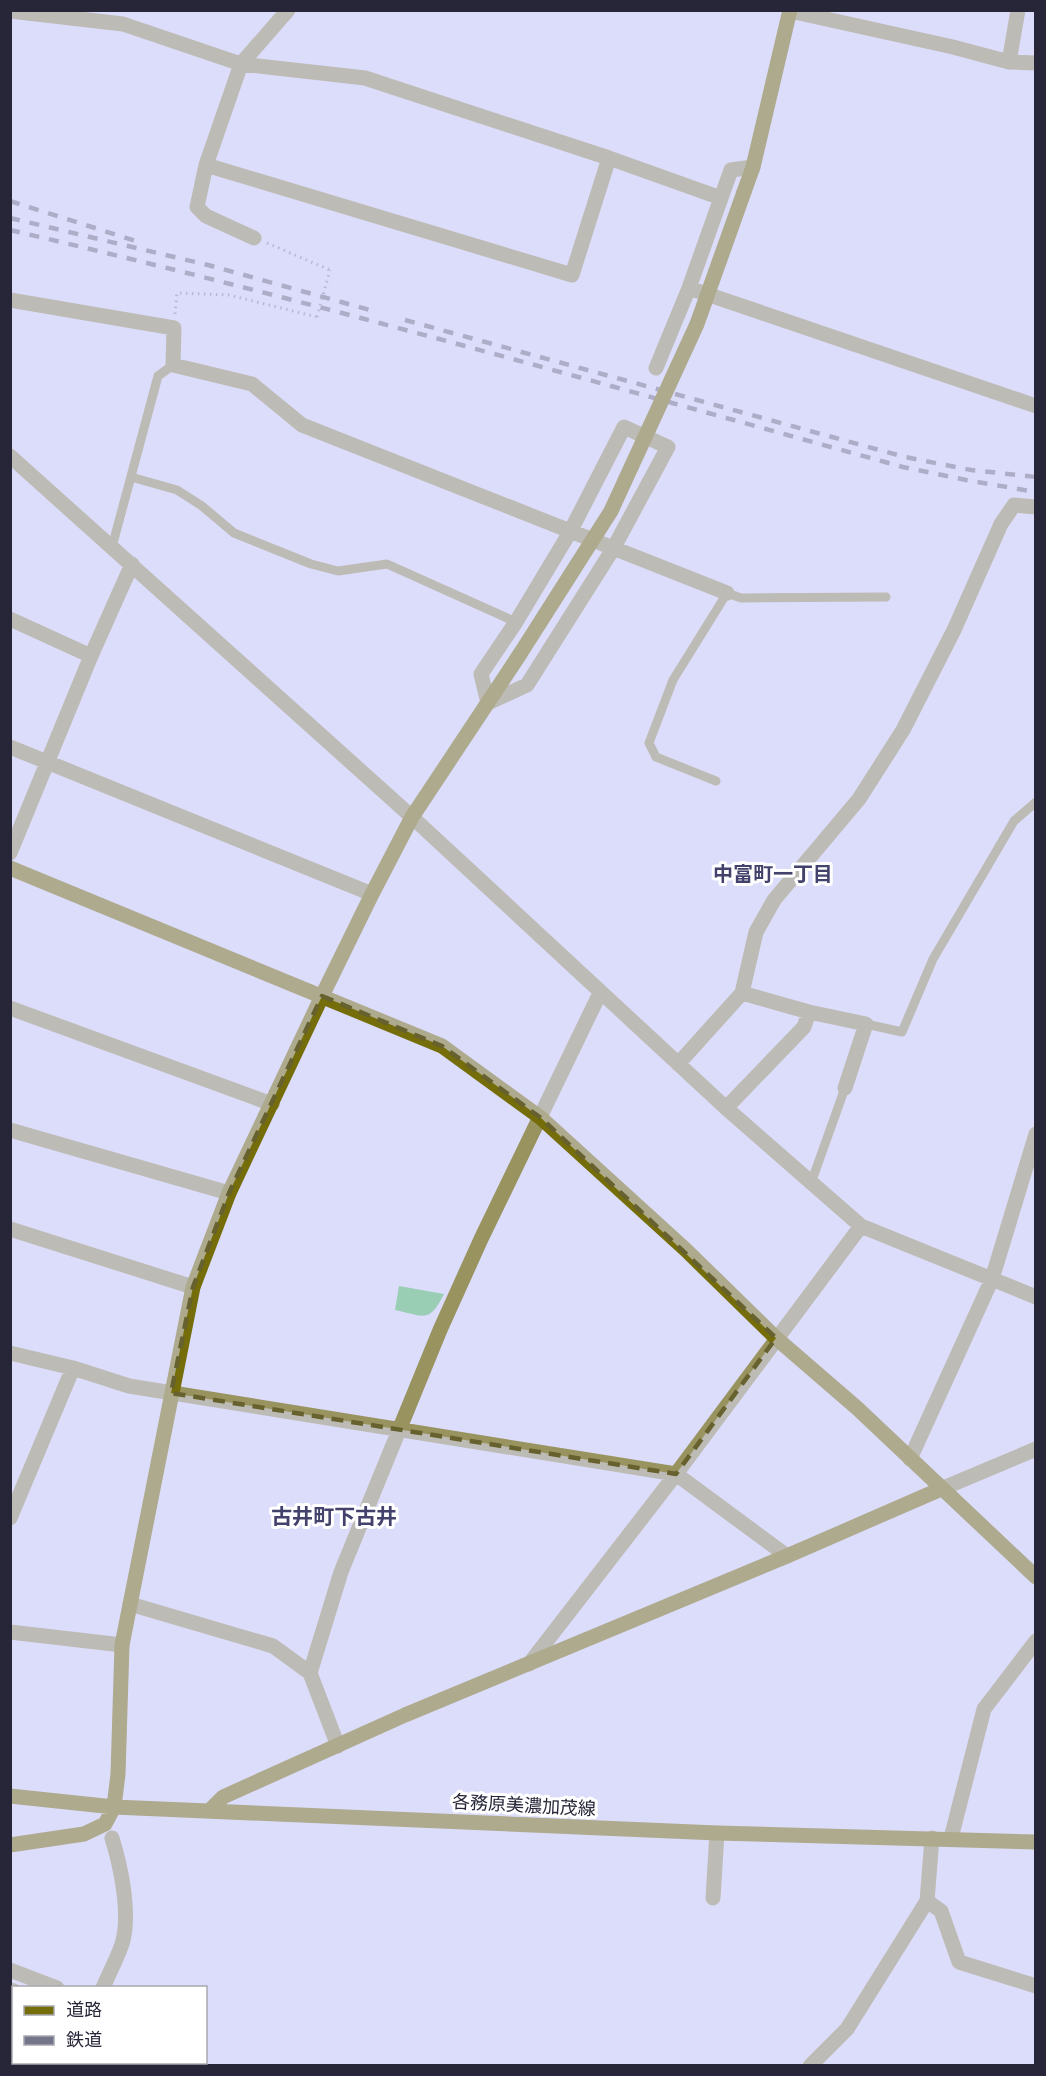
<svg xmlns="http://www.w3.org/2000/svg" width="1046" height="2076" viewBox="0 0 1046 2076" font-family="'PT Sans Narrow','Noto Sans JP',sans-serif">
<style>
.green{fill:#99cdb4}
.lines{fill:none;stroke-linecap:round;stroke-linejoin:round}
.path{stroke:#8b8ca5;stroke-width:3;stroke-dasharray:1.5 4.5;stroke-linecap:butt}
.lane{stroke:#98935f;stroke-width:9}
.street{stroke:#98935f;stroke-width:15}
.secondary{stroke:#756d09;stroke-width:15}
.rail{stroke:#74748b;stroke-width:4.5;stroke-dasharray:10 10;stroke-linecap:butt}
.path-bridge{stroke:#8b8ca5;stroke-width:3;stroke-dasharray:1.5 4.5;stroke-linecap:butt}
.secondary-bridge{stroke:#756d09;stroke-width:15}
.marked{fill:none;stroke:#66612e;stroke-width:4.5;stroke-dasharray:12 8;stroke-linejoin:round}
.labels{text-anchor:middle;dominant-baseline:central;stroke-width:6;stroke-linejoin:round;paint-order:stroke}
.street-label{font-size:18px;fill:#262638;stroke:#fff}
.neighbourhood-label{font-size:20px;font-weight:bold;fill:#43426c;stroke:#fff}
.quarter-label{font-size:21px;font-weight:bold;fill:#43426c;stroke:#fff}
</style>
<rect width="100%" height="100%" fill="#dcddfb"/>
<path class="green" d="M399,1286L444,1294C429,1324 424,1316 395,1310Z
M11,2032L13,2033L14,2062H93L99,2065H11Z"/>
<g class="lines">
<path class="path" d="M267,243L330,270
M175,314L177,293L229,295L317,317
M10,2051L14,2052
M42,2062L50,2066
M129,2062L135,2066"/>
<path class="lane" d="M131,477L177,490L202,506L234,533L311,564L338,571L387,564L516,622
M112,547L158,376L173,365
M716,781L656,757L649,743L673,680L727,593L741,598L886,597
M866,1024L902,1032L933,959L1014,821L1036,802
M811,1183L845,1088"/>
<path class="street" d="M10,11L123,24L241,64L365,78L609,158L721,198L731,170L753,167
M790,11L953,47L1009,62L1036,63
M1009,62L1018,10
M206,165L572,275L609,158
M254,238L206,216L197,207L206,165L241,64L288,10
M689,288L1036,406
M10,300L174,328L173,365L252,384L302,425L727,593
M656,368L689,288L721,198
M624,427L668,447L613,549L527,685L488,703L481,674L516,622L570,532Z
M10,456L412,817L726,1108L861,1226L1036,1297
M10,619L91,656
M10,747L372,894
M10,853L91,656L132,564
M742,993L809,1012L866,1024L845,1088
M10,1008L272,1104
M678,1064L742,993L756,932L774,900L859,799L903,730L954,630L1001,524L1014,505L1036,507
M726,1108L804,1027L809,1012
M10,1130L229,1193
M10,1229L193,1287
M10,1353L73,1368L129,1386L676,1474L787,1556
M910,1459L992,1279L1036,1134
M941,1489L1036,1449
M10,1518L73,1368
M130,1604L273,1646L310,1673L338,1746
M10,1632L122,1645
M529,1664L676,1474L861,1226
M310,1673L341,1572L440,1330L481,1239L600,993
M951,1838L984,1709L1036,1641
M713,1898L717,1833
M927,1901L941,1911L959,1962L1036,1986
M10,1970L57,1988
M103,1988C109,1973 117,1959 122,1944C131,1915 121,1867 112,1838
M10,1990L14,1991
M180,2062L185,2066
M810,2066L847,2029L927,1901L932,1838"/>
<path class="secondary" d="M744,192L753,167L790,10
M10,868L442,1046L541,1118L686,1250L776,1338L857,1408L1036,1577
M10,1796L114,1807L717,1833L1036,1842
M210,1810L223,1797L405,1715L787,1556L941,1489
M10,1845L84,1834L105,1824L114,1807L118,1774L122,1645L193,1287L229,1193L322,996L372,894L412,817L520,654"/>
<path class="rail" d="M10,201L139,242
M10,218L208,265L370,310
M10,230C310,300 606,385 903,467L966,480L1036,492
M405,320L905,457L971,470L1036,477"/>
<path class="path-bridge" d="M317,317L330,270"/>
<path class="secondary-bridge" d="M520,654L611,511L697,324L744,192"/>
</g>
<path d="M0 0H1046V2076H0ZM322,996L442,1046L541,1118L776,1338L676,1474L171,1393L193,1287L229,1193Z" fill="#dcddfb" fill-opacity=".55" fill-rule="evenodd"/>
<path class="marked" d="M322,996L442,1046L541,1118L776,1338L676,1474L171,1393L193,1287L229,1193Z"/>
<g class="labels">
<g class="street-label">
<text transform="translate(524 1805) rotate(3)">各務原美濃加茂線</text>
</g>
<g class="neighbourhood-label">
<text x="773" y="874">中富町一丁目</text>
</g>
<g class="quarter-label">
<text x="334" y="1516">古井町下古井</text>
</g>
</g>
<rect width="1046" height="2076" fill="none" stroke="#262638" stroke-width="24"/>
<rect x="12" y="1986" width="195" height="78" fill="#ffffff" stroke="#a8a8af" stroke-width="1.5"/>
<rect x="24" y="2006" width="30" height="9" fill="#756d09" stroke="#a8a8af" stroke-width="1.5"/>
<text x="66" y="2016" font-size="18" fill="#262638">道路</text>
<rect x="24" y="2036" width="30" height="9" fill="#74748b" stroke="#a8a8af" stroke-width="1.5"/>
<text x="66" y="2046" font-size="18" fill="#262638">鉄道</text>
</svg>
